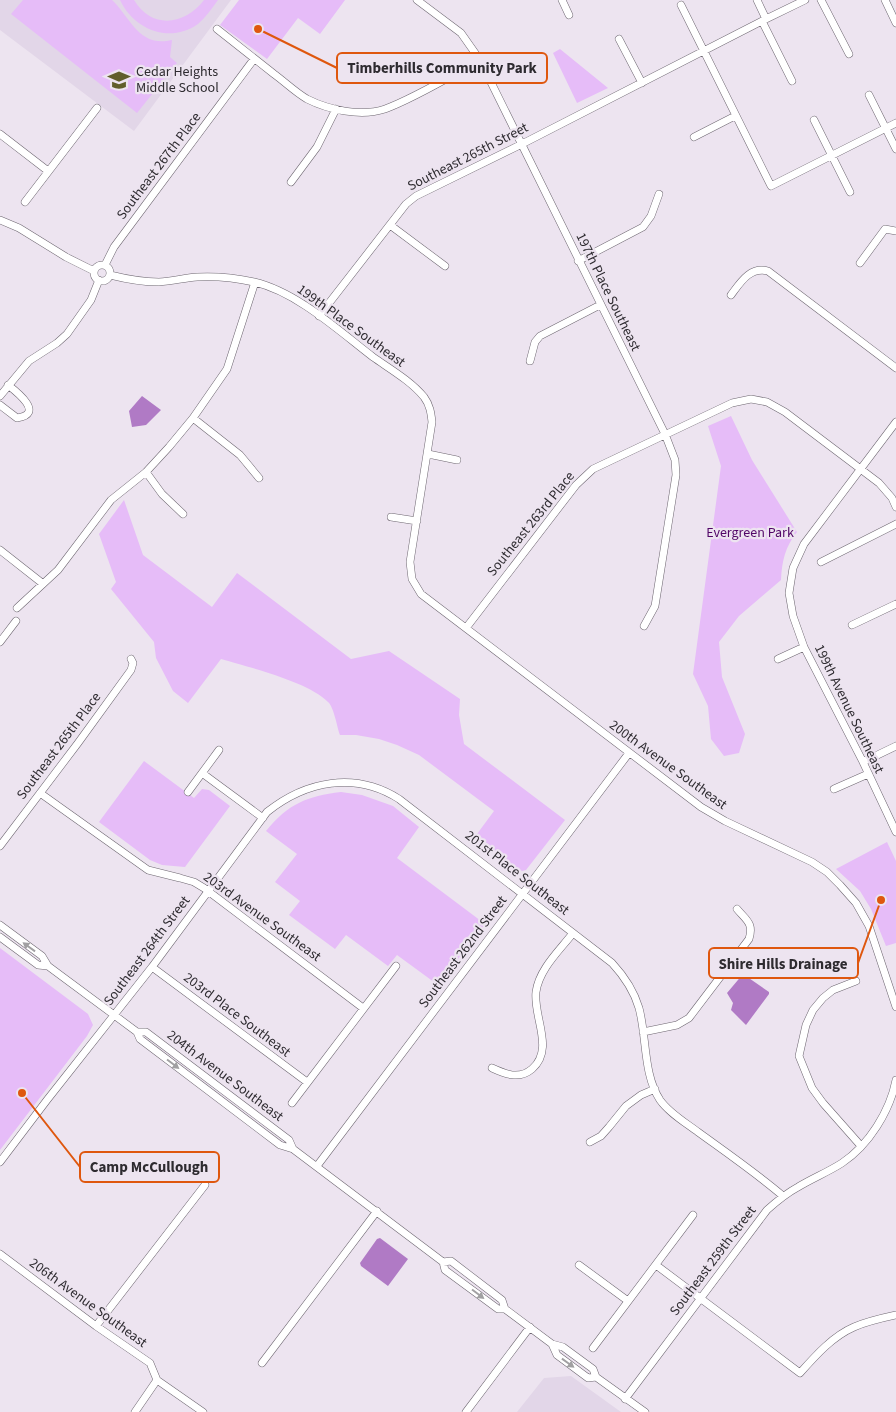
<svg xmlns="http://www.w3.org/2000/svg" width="896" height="1412" viewBox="0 0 896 1412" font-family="'Source Sans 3',sans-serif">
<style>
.built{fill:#e2d6e8}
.green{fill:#e6bcf8}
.water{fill:#b07ac5}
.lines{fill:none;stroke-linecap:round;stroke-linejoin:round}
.street-casing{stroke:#6d6670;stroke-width:8}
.street{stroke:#fff;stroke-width:7}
.oneway{fill:#a1a0a2}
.labels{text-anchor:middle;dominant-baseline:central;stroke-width:4.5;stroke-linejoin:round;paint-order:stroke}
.poi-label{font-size:14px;fill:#2e2b30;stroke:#ede4f0;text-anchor:start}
.street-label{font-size:14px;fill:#2e2b30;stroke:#ede4f0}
.park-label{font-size:14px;fill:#510667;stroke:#ede4f0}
.leader{fill:none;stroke:#df570e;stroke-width:2}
.callout-dot{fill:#df570e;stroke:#ede4f0;stroke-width:2}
.callout{fill:#ede4f0;stroke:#df570e;stroke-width:2}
.callout-label{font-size:15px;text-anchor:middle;font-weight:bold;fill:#2e2b30}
</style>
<rect width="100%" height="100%" fill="#ede4f0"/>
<path class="built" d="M0,0H231L134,131L0,30Z
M571,1376L621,1412H517L544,1378Z"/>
<path class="green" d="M23,0H112C131,18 139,48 172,40L170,57L177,63L137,113L11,14Z
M120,0H134C152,30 185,25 204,0H218C212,8 206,17 198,24C170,44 134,30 120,0Z
M239,0H345L320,34L298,18L267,59L220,25Z
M560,49L608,88L577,103L553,53Z
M731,416L752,460L797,532C785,547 782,561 781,580L739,616L719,642L722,677L745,734L739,753L724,756L711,739L708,706L693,674L721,466L708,426Z
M124,500L143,555L212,607L237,573L351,659L389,651L460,699L459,715L464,744L565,820L526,870L522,871L505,860L477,834L494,811L419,755L397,745L379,739L356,735H340C337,727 334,707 328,702C309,682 248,667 221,659L188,703L173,691L156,658L154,642L111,589L116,582L99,534Z
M144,761L194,798L202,789L209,790L230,806L185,867L162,865L150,860L99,822Z
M341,792L362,795L393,806L419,827L397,858L485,924L438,985L397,955L388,966L346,935L335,949L289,915L300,901L275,882L297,854L266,831C288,804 307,796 341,792Z
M887,842L896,861V943L886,946L871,909L860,891L836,869Z
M0,948L88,1014L93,1025L87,1036L0,1150Z"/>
<path class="water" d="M142,396L161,410L146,425L132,427L129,411Z
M743,974L769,992V994L746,1025L731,1010L733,1003L727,993Z
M380,1238L408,1259L388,1286L361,1266L360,1263L377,1239Z"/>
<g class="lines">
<g class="street-casing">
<path id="street" d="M417,0L461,33L480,60L665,434L675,460L676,475L655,606L644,626
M562,0L569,15
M757,0L766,19
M821,0L849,54
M885,0L896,23
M681,5L771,186L896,123
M762,21L792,81
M217,29C236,44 255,59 274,74C285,82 295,92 307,99C329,110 361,117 385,109C415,98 451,76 480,60
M619,39L642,83
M869,95L896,149
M814,120L850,192
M0,134L48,171
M694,137L735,116
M291,182L317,147L336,109
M25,202L97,108
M0,220L19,228L66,257L94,271
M390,225L445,266
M578,261L643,227L651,216L659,194
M860,263L885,229L896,231
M94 273a8 8 0 1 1 16 0a8 8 0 1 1-16 0Z
M105,265L114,247L254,59
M110,275C126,279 143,282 159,282C172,281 185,278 197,277C216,276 236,278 254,282C297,292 339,331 373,357C390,369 411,381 424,397C430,405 431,413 432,422L410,562L412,579L421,594L701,807L725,821L812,862L827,872L840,885L856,903L869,926L896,1007
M731,295C740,283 750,266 768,271L896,368
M319,316L406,204L416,196L522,144L762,21L805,0
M530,361L535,342L540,336L600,305
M0,396L29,361L57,343L67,334L91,300L99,280
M0,405L17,418C45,414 17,392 8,385
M193,418L240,455L259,478
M896,422L804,544L793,568L789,593L793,616L804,647L863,762L896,832
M428,454L457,460
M146,472L162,494L183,514
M391,517L417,521
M0,550L42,583
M821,562L896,524
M17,608L58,570L111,500L146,472L169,447L193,418L227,369L255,282
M852,625L896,604
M466,628L576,485L593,469L732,403L751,399L767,402L785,412L879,483L892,498L896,507
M0,642L16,621
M778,659L804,647
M863,762L896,746
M202,773L263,818
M834,789L868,774
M188,792L219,750
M40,793L148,870L180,878L194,882L204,888L363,1008
M0,846L78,743L131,670L133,663L131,659
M0,925L42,956L48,966L38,965L0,937
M48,966L137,1032L140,1039L280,1145L293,1149L289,1140L146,1032H137
M152,967L307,1082
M856,981L833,990L823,998L813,1010L806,1025L799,1056L812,1088L823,1103L861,1146
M643,1032L677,1025L689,1018L749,939C754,923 746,920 737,909
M492,1068C505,1074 519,1080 532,1069C555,1049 533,1017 536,992C539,969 560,950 573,933
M292,1103L396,966
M590,1142L601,1136L609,1127L626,1106L641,1095L655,1089
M293,1149L443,1262L445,1270L498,1309H505L502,1300L451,1261L443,1262
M0,1162L47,1100L152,967L267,812C306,781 355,771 399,799L612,963C624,976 634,991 639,1008C647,1038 643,1074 660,1100C669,1113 686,1123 698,1132C727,1153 756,1173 783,1196
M317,1166L629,753
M0,1254L96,1326L150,1363L157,1380L203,1412
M579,1265L628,1301
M656,1265L800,1373C816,1355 833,1336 854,1327C868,1321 882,1318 896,1315
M505,1309L552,1344
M96,1326L205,1185
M593,1348L693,1215
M262,1363L377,1211
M596,1377L588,1378L557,1355L552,1344L563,1347L593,1369L596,1377L645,1412
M625,1399L767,1210C777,1201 787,1193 798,1187C813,1178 828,1172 842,1163C869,1145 890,1111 896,1080
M135,1412L157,1380
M466,1412L530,1327"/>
</g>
<use href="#street" class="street"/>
</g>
<defs><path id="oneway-solid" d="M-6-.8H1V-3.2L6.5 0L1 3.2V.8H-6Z" transform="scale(1.25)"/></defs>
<g class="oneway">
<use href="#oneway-solid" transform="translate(29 947) rotate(-144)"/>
<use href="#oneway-solid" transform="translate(173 1064) rotate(37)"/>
<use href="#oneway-solid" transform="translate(478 1294) rotate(37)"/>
<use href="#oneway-solid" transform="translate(568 1363) rotate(36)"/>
</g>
<defs>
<g id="school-bare" transform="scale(1.725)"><path d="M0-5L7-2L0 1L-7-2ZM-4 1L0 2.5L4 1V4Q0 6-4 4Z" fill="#615e2b" stroke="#ede4f0" stroke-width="2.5" paint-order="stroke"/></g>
</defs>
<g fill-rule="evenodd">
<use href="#school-bare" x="119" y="80"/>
</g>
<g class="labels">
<g class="poi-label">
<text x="136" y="72">Cedar Heights<tspan x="136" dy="16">Middle School</tspan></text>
</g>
<g class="street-label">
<text transform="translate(468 157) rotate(-27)">Southeast 265th Street</text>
<text transform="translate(159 166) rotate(-53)">Southeast 267th Place</text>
<text transform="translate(608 292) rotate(64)">197th Place Southeast</text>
<text transform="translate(351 326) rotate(36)">199th Place Southeast</text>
<text transform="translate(531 524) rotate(-51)">Southeast 263rd Place</text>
<text transform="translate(849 709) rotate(64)">199th Avenue Southeast</text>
<text transform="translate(59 746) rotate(-53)">Southeast 265th Place</text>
<text transform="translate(668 765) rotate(36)">200th Avenue Southeast</text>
<text transform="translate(517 873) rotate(38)">201st Place Southeast</text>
<text transform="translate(262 917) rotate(36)">203rd Avenue Southeast</text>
<text transform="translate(147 951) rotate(-53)">Southeast 264th Street</text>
<text transform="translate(463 952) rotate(-53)">Southeast 262nd Street</text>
<text transform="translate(237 1015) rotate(37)">203rd Place Southeast</text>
<text transform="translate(225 1076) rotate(37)">204th Avenue Southeast</text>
<text transform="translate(713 1261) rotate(-53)">Southeast 259th Street</text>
<text transform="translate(88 1303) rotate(36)">206th Avenue Southeast</text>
</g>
<g class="park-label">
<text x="750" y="533">Evergreen Park</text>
</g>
</g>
<path class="leader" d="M258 29L337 68M881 900L858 963M22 1093L80 1167"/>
<g class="callout-dot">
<circle cx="258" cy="29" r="5"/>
<circle cx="881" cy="900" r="5"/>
<circle cx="22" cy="1093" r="5"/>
</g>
<g class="callout">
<rect x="337" y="53" width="210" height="30" rx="5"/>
<rect x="709" y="948" width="149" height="30" rx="5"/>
<rect x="80" y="1152" width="139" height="30" rx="5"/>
</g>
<g class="callout-label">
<text x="442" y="73">Timberhills Community Park</text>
<text x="783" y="969">Shire Hills Drainage</text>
<text x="149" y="1172">Camp McCullough</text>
</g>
</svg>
